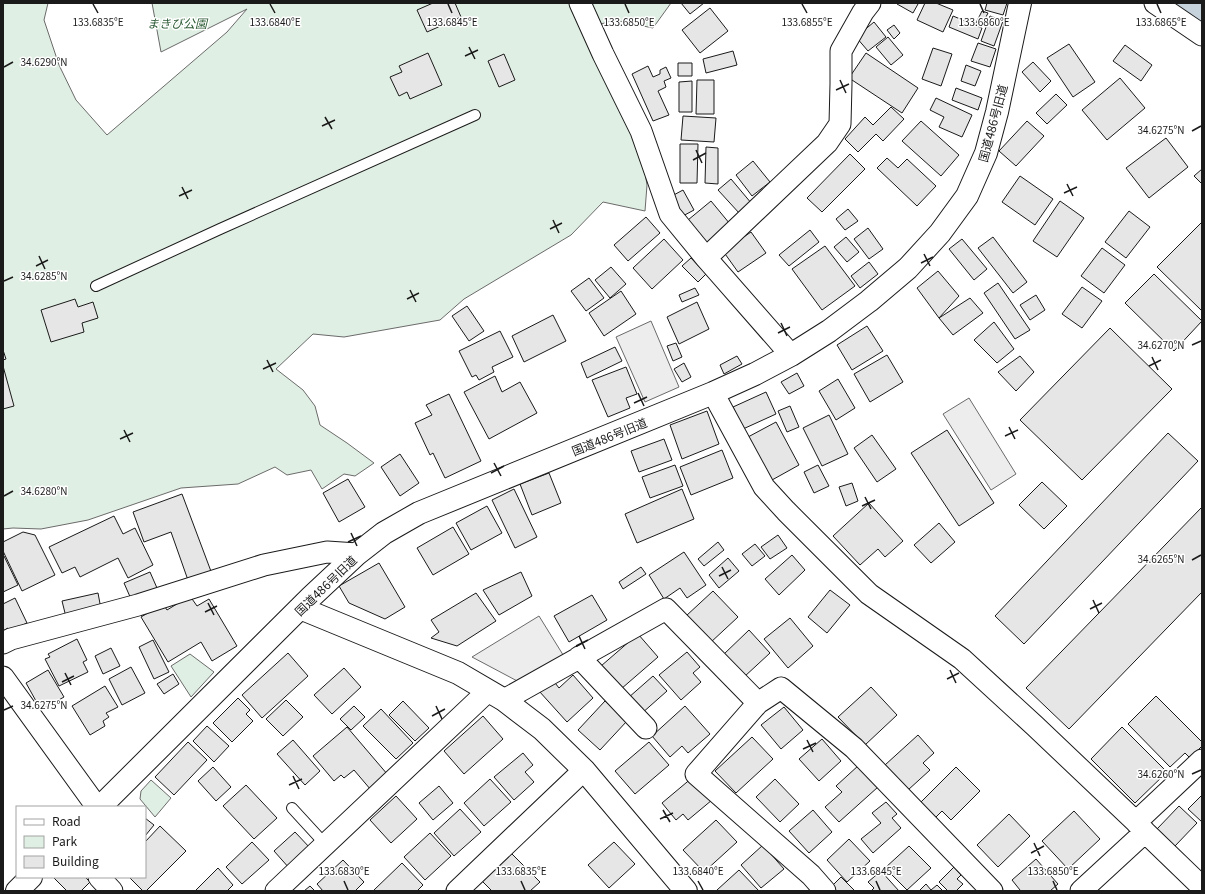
<svg xmlns="http://www.w3.org/2000/svg" width="1205" height="894" viewBox="0 0 1205 894" font-family="Georgia,'Noto Sans JP',serif">
<style>
.green{fill:#e0efe3;stroke:#6a6a6a}
.parking{fill:#ededed;stroke:#6a6a6a}
.lines{fill:none;stroke-linecap:round;stroke-linejoin:round}
.river{stroke:#c6d2dc;stroke-width:42}
.building{fill:#e6e6e6;stroke:#1a1a1a}
.service-casing{stroke:#1a1a1a;stroke-width:12}
.minor-casing{stroke:#1a1a1a;stroke-width:23}
.tertiary-casing{stroke:#1a1a1a;stroke-width:24}
.service{stroke:#fff;stroke-width:10}
.minor{stroke:#fff;stroke-width:21}
.tertiary{stroke:#fff;stroke-width:22}
.ticks{fill:none;stroke:#1a1a1a;stroke-width:1.5}
.labels{text-anchor:middle;dominant-baseline:central;stroke-width:3;stroke-linejoin:round;paint-order:stroke}
.park-label{font-size:12px;font-style:italic;fill:#2b5a34;stroke:#fff}
.street-label{font-size:12px;fill:#1a1a1a;stroke:#fff}
.ticks-label{font-size:10px;text-anchor:middle;fill:#1a1a1a;stroke:#fff;stroke-width:3;stroke-linejoin:round;paint-order:stroke}
</style>
<rect width="100%" height="100%" fill="#fff"/>
<path class="green" d="M3,3H48L44,20L59,65L76,100L107,135L227,32L247,9L161,52L152,3H671L653,28L614,20L582,30L601,68L643,160L647,185L645,211L603,202L571,235L464,299L440,320L344,337L313,334L276,369L303,390L315,406L320,425L347,443L374,463L355,476L344,474L322,489L311,470L287,475L275,467L238,484L181,488L88,520L41,529L13,528L3,529Z
M190,654L214,672L191,697L171,666Z
M151,780L171,798L155,817L140,799L141,791Z"/>
<path class="parking" d="M651,321L679,387L645,402L616,337Z
M969,398L1016,474L991,490L943,414Z
M539,616L565,658L521,683L472,657Z"/>
<g class="lines">
<path class="river" d="M1192,3L1202,10"/>
</g>
<path class="building" d="M433,3H455L461,17L427,32L417,10Z
M681,3H704L690,14Z
M898,3H916L918,4L913,13L897,4Z
M925,3H936L953,10L943,32L917,20Z
M987,3H1007L1003,15L985,10Z
M710,8L728,31L700,53L682,30Z
M982,11L988,13L982,25L976,23Z
M953,16L982,28L978,39L949,27Z
M990,16L1003,21L994,46L981,41Z
M874,22L886,37L868,51L856,37Z
M894,25L900,33L894,39L887,30Z
M888,37L903,55L891,65L876,47Z
M978,43L996,49L990,67L971,61Z
M1069,44L1095,82L1073,97L1047,58Z
M1125,45L1152,65L1141,81L1113,61Z
M933,48L952,54L941,86L922,79Z
M733,51L737,65L706,73L703,59Z
M428,53L442,85L410,99L407,92L399,96L390,77L402,72L399,66Z
M866,53L918,88L902,113L849,78Z
M504,54L515,80L499,87L488,61Z
M1033,62L1051,81L1040,92L1022,72Z
M678,63H692V76H678Z
M966,65L981,71L975,86L961,81Z
M648,66L653,77L660,74V70L666,67L671,78L664,81L666,87L658,91L669,115L653,121L632,74Z
M1120,78L1145,108L1107,140L1082,110Z
M697,80H714V114H696Z
M692,81V112H679V82Z
M956,88L982,98L978,110L952,100Z
M1056,94L1067,105L1047,124L1036,113Z
M936,98L972,115L962,137L939,127L944,117L930,110Z
M891,107L904,119L883,141L876,134L858,152L845,139L865,117L873,125Z
M683,116L716,118L714,142L681,140Z
M921,121L959,155L941,176L902,141Z
M1027,121L1044,136L1016,166L999,151Z
M1166,138L1188,167L1149,198L1126,168Z
M680,144H698L697,183H680Z
M706,147L718,148V184L705,183Z
M850,154L865,169L822,212L807,198Z
M887,158L898,168L907,159L936,186L917,206L877,168Z
M753,161L770,182L752,196L736,175Z
M1202,169V184L1194,176Z
M1020,176L1053,199L1035,225L1002,202Z
M731,179L752,204L740,214L718,190Z
M683,190L694,210L681,217L670,197Z
M711,201L730,224L707,243L688,220Z
M1060,201L1084,218L1057,257L1033,241Z
M848,209L858,221L845,230L836,219Z
M1129,211L1150,227L1126,258L1105,242Z
M646,217L660,233L628,261L614,245Z
M1202,222V311L1157,267Z
M868,228L883,249L869,259L854,239Z
M810,230L819,242L789,266L779,255Z
M751,232L766,253L738,272L723,251Z
M846,237L859,252L847,262L834,247Z
M993,237L1027,282L1013,293L978,248Z
M664,239L683,260L652,289L633,268Z
M962,239L987,269L974,280L949,249Z
M825,246L855,286L822,310L792,269Z
M1102,248L1125,265L1104,293L1081,276Z
M691,258L706,274L698,282L682,266Z
M869,262L878,274L860,288L851,276Z
M611,267L626,284L610,298L595,280Z
M938,271L959,296L939,318L917,288Z
M1154,274L1202,321L1174,351L1125,303Z
M589,278L604,298L586,311L571,291Z
M998,283L1030,330L1015,339L984,293Z
M1082,287L1102,301L1082,328L1062,314Z
M695,288L699,295L682,302L679,295Z
M621,291L636,314L604,336L589,313Z
M1036,295L1045,310L1030,320L1020,305Z
M970,298L983,313L953,335L939,318Z
M75,299L78,307L93,302L98,318L82,323L84,332L51,342L41,310Z
M697,302L709,329L679,344L667,317Z
M467,306L484,331L469,341L452,316Z
M553,315L566,341L524,362L512,336Z
M994,322L1014,349L997,363L974,340Z
M867,326L883,351L852,370L837,345Z
M1110,328L1172,389L1082,480L1020,420Z
M500,331L513,357L492,367L494,372L479,380L476,375L472,377L459,351Z
M676,343L682,357L673,361L667,346Z
M615,347L622,361L587,378L581,363Z
M3,350L6,359L3,360Z
M887,355L903,382L870,402L854,374Z
M737,356L742,364L724,374L720,365Z
M1020,356L1034,372L1016,391L998,372Z
M684,363L691,377L682,382L674,369Z
M3,366L14,406L3,409Z
M626,367L637,394L626,398L630,408L608,417L592,380Z
M797,373L804,386L789,394L781,382Z
M495,376L502,392L520,382L537,413L489,439L464,392Z
M838,379L855,408L836,420L819,391Z
M766,392L776,414L743,429L733,407Z
M449,394L481,461L445,478L433,453L430,455L415,423L432,415L426,405Z
M790,406L799,427L787,432L778,411Z
M707,411L719,444L682,459L670,425Z
M829,415L848,454L822,466L803,428Z
M776,422L799,465L772,480L748,437Z
M947,430L994,503L959,526L911,453Z
M1168,433L1198,461L1024,644L995,616Z
M872,435L896,469L877,482L854,448Z
M664,439L672,460L639,472L631,451Z
M722,450L733,478L691,495L680,467Z
M400,454L419,483L400,496L381,467Z
M675,465L683,486L650,498L642,477Z
M818,465L829,486L814,493L804,472Z
M549,473L561,503L532,515L520,484Z
M348,479L365,507L339,522L323,493Z
M1042,482L1067,506L1044,529L1019,505Z
M852,483L858,501L846,506L839,487Z
M514,489L537,537L515,548L492,500Z
M682,489L694,519L637,543L625,514Z
M182,494L212,574L189,583L171,532L144,542L133,512Z
M869,503L903,541L885,557L878,549L860,565L833,536Z
M487,506L502,533L471,550L456,523Z
M1202,507V592L1069,729L1026,688Z
M114,516L123,534L135,528L153,565L128,578L118,558L80,577L75,567L62,573L49,547Z
M939,523L955,542L931,563L914,545Z
M453,527L469,554L433,575L417,548Z
M23,532L35,535L55,575L22,591L3,551V542Z
M778,535L787,548L770,559L761,547Z
M718,542L724,550L704,566L698,559Z
M755,544L765,556L752,566L742,554Z
M684,552L706,585L687,598L680,588L664,599L649,575Z
M792,555L805,570L779,595L765,579Z
M4,556L18,585L3,592V557Z
M728,558L739,571L719,588L709,575Z
M379,563L405,607L385,619L349,603L339,586Z
M641,567L646,574L623,589L619,582Z
M150,572L157,588L131,599L124,583Z
M521,572L532,596L499,615L483,590Z
M830,590L850,605L827,633L808,617Z
M713,591L738,617L710,643L686,616Z
M98,593L101,609L66,617L62,601Z
M476,593L496,621L457,646L431,638L439,632L431,620Z
M592,595L607,620L569,642L554,616Z
M190,596L197,606L209,599L237,646L212,661L201,642L168,662L141,617L163,604L167,610Z
M15,598L27,623L10,631L8,628L3,631V604Z
M790,618L813,646L788,668L764,639Z
M749,630L770,653L744,677L723,655Z
M638,634L658,657L621,689L601,666Z
M77,639L87,660L83,662L88,672L59,686L45,659L50,657L48,654Z
M153,640L169,672L154,679L139,647Z
M111,648L120,666L103,674L95,656Z
M687,652L700,667L693,673L701,682L681,700L659,675Z
M288,653L308,676L262,718L242,695Z
M131,667L145,693L122,705L109,679Z
M344,668L361,687L332,714L314,695Z
M48,670L64,697L41,710L26,683Z
M173,674L179,684L164,694L157,684Z
M573,675L593,698L567,722L539,691L552,679L559,688Z
M653,676L667,691L641,714L628,698Z
M105,686L118,707L106,713L109,717L103,721L105,726L90,735L72,706Z
M871,687L897,715L865,745L838,717Z
M1156,696L1202,742V746L1190,758L1185,753L1170,767L1128,724Z
M238,698L250,710L246,714L253,721L232,742L213,723Z
M286,700L303,717L283,736L266,719Z
M403,701L429,728L415,741L389,715Z
M605,701L627,721L600,750L578,730Z
M354,706L365,717L351,730L340,719Z
M685,706L710,734L688,753L682,746L670,757L652,736Z
M784,707L803,730L781,749L761,725Z
M381,709L413,743L396,759L363,726Z
M483,716L503,739L464,774L444,751Z
M207,726L229,746L214,762L193,741Z
M347,727L388,775L371,790L354,770L344,778L341,775L334,781L313,756Z
M1122,727L1167,772L1135,803L1091,759Z
M918,735L934,753L923,763L930,770L908,790L885,765Z
M752,737L773,759L736,793L715,771Z
M822,739L841,761L819,781L799,759Z
M293,740L320,771L305,785L277,754Z
M188,742L207,760L174,795L155,777Z
M649,742L669,765L635,794L615,771Z
M523,753L533,765L525,772L534,782L514,800L494,777Z
M859,765L878,787L839,822L825,807L842,792L836,786Z
M213,767L231,787L216,801L198,781Z
M956,767L980,791L951,820L942,811L933,820L918,805Z
M693,777L712,800L688,820L683,814L676,820L662,803Z
M490,779L511,802L484,826L464,803Z
M775,779L799,804L780,822L756,797Z
M246,785L277,818L254,839L223,806Z
M439,786L453,803L433,820L419,803Z
M1202,795V822L1188,809Z
M396,796L417,819L391,843L370,820Z
M886,802L897,814L892,818L901,828L873,853L861,839L881,823L872,813Z
M1179,806L1197,823L1175,846L1157,829Z
M460,809L481,832L454,856L434,833Z
M813,810L832,832L809,853L789,831Z
M1074,811L1100,839L1068,869L1042,841Z
M1009,814L1030,836L998,867L977,845Z
M145,818L154,825L145,836Z
M716,820L737,842L704,872L683,850Z
M160,826L186,851L146,891H143L129,877H145V842Z
M295,832L311,849L290,869L274,851Z
M430,833L451,856L425,880L404,857Z
M849,839L870,861L847,882L827,860Z
M252,842L269,860L242,884L226,867Z
M614,842L635,864L609,888L588,865Z
M763,845L784,869L761,888L741,865Z
M909,846L931,868L907,890L885,868Z
M511,853L540,882L530,891H492L482,881Z
M1036,859L1058,884L1050,891H1019L1020,890L1012,880Z
M343,860L364,882L355,891H323L317,884Z
M402,863L423,885L417,891H375L374,890Z
M954,867L961,875L957,879L963,884L956,891H948L939,882Z
M218,868L233,885L227,891H195Z
M739,870L759,891H717V890Z
M881,871L899,891H871L874,888L868,882Z
M55,877H85L90,882L81,891H67L54,878Z
M841,877L855,891H835L831,887Z
M926,884L931,890L937,885L943,891H919Z
M310,886L315,891H304Z"/>
<g class="lines">
<g class="service-casing">
<path id="service" d="M96,286L220,229L475,115
M292,808L325,844"/>
</g>
<g class="minor-casing">
<path id="minor" d="M580,3L603,54L641,131L670,214L706,258L791,355
M1155,3L1202,35
M706,258L827,143L840,124L841,84V51L863,12L870,3
M713,393L764,487L786,511L869,594L962,659L1035,726L1136,822L1145,832L1202,887
M3,643L11,639L138,605L264,565L327,552L357,554
M579,657L646,728
M3,677L97,807
M504,700L666,609L758,703L781,688L854,748L992,891
M758,703L696,774L811,875L825,891
M1136,822L1202,760
M99,877L112,891
M276,891L488,691
M457,891L584,770
M1081,891L1145,832"/>
</g>
<g class="tertiary-casing">
<path id="tertiary" d="M300,608L458,673L504,700L542,729L584,770L686,891
M100,807L311,597L357,554L384,533L419,513L713,393L755,374L791,355L829,331L869,301L908,268L940,233L967,196L986,153L997,112L1020,3
M17,891L31,877"/>
</g>
<use href="#service" class="service"/>
<use href="#minor" class="minor"/>
<use href="#tertiary" class="tertiary"/>
</g>
<path class="ticks" d="M93,4L98,13M270,4L275,13M448,4L452,13M625,4L629,13M802,4L807,13M980,4L984,13M1157,4L1161,13M469,47L475,59M465,56L478,50M4,67L13,62M840,80L846,93M836,90L849,84M325,117L332,129M322,126L335,120M1192,131L1201,126M696,150L702,163M693,160L706,153M1067,184L1073,196M182,187L188,199M1064,193L1077,187M179,196L192,190M553,220L559,233M550,229L562,223M924,254L930,266M39,256L45,269M921,263L933,257M36,266L48,260M4,281L13,277M410,290L416,302M407,299L419,293M781,323L787,336M778,333L790,327M1192,345L1201,341M1152,357L1158,370M267,360L273,372M1149,366L1161,360M263,369L276,363M638,393L644,406M634,403L647,397M1009,427L1015,439M124,430L130,442M1005,436L1018,430M120,439L133,433M494,463L501,476M491,473L504,466M4,496L13,491M865,497L871,509M862,506L875,500M351,533L357,546M348,542L361,536M1192,560L1201,555M722,567L728,579M719,576L731,570M1093,600L1099,613M208,603L214,615M1090,609L1102,603M205,612L217,606M579,636L585,649M576,646L588,640M950,670L956,683M65,673L71,685M947,679L959,673M62,682L74,676M436,706L442,719M4,710L13,706M432,716L445,709M807,740L813,752M803,749L816,743M1192,774L1201,770M293,776L299,789M289,785L302,779M663,810L670,822M660,819L673,813M1034,843L1040,856M1031,853L1044,846M344,881L348,890M521,881L525,890M698,881L703,890M876,881L880,890M1053,881L1057,890"/>
<g class="labels">
<g class="park-label">
<text x="177" y="22">まきび公園</text>
</g>
<g class="street-label">
<text transform="translate(992 123) rotate(-75)">国道486号旧道</text>
<text transform="translate(609 436) rotate(-22)">国道486号旧道</text>
<text transform="translate(325 585) rotate(-44)">国道486号旧道</text>
</g>
</g>
<g class="ticks-label">
<text x="98" y="26">133.6835°E</text>
<text x="275" y="26">133.6840°E</text>
<text x="452" y="26">133.6845°E</text>
<text x="629" y="26">133.6850°E</text>
<text x="807" y="26">133.6855°E</text>
<text x="984" y="26">133.6860°E</text>
<text x="1161" y="26">133.6865°E</text>
<text x="44" y="66">34.6290°N</text>
<text x="1161" y="134">34.6275°N</text>
<text x="44" y="280">34.6285°N</text>
<text x="1161" y="349">34.6270°N</text>
<text x="44" y="495">34.6280°N</text>
<text x="1161" y="563">34.6265°N</text>
<text x="44" y="709">34.6275°N</text>
<text x="1161" y="778">34.6260°N</text>
<text x="344" y="875">133.6830°E</text>
<text x="521" y="875">133.6835°E</text>
<text x="698" y="875">133.6840°E</text>
<text x="876" y="875">133.6845°E</text>
<text x="1053" y="875">133.6850°E</text>
</g>
<rect width="1205" height="894" fill="none" stroke="#1a1a1a" stroke-width="8"/>
<rect x="16" y="806" width="130" height="72" fill="#ffffff" stroke="#a3a3a3"/>
<rect x="24" y="819" width="20" height="6" fill="#ffffff" stroke="#a3a3a3"/>
<text x="52" y="826" font-size="12" fill="#1a1a1a">Road</text>
<rect x="24" y="836" width="20" height="12" fill="#e0efe3" stroke="#a3a3a3"/>
<text x="52" y="846" font-size="12" fill="#1a1a1a">Park</text>
<rect x="24" y="856" width="20" height="12" fill="#e6e6e6" stroke="#a3a3a3"/>
<text x="52" y="866" font-size="12" fill="#1a1a1a">Building</text>
</svg>
